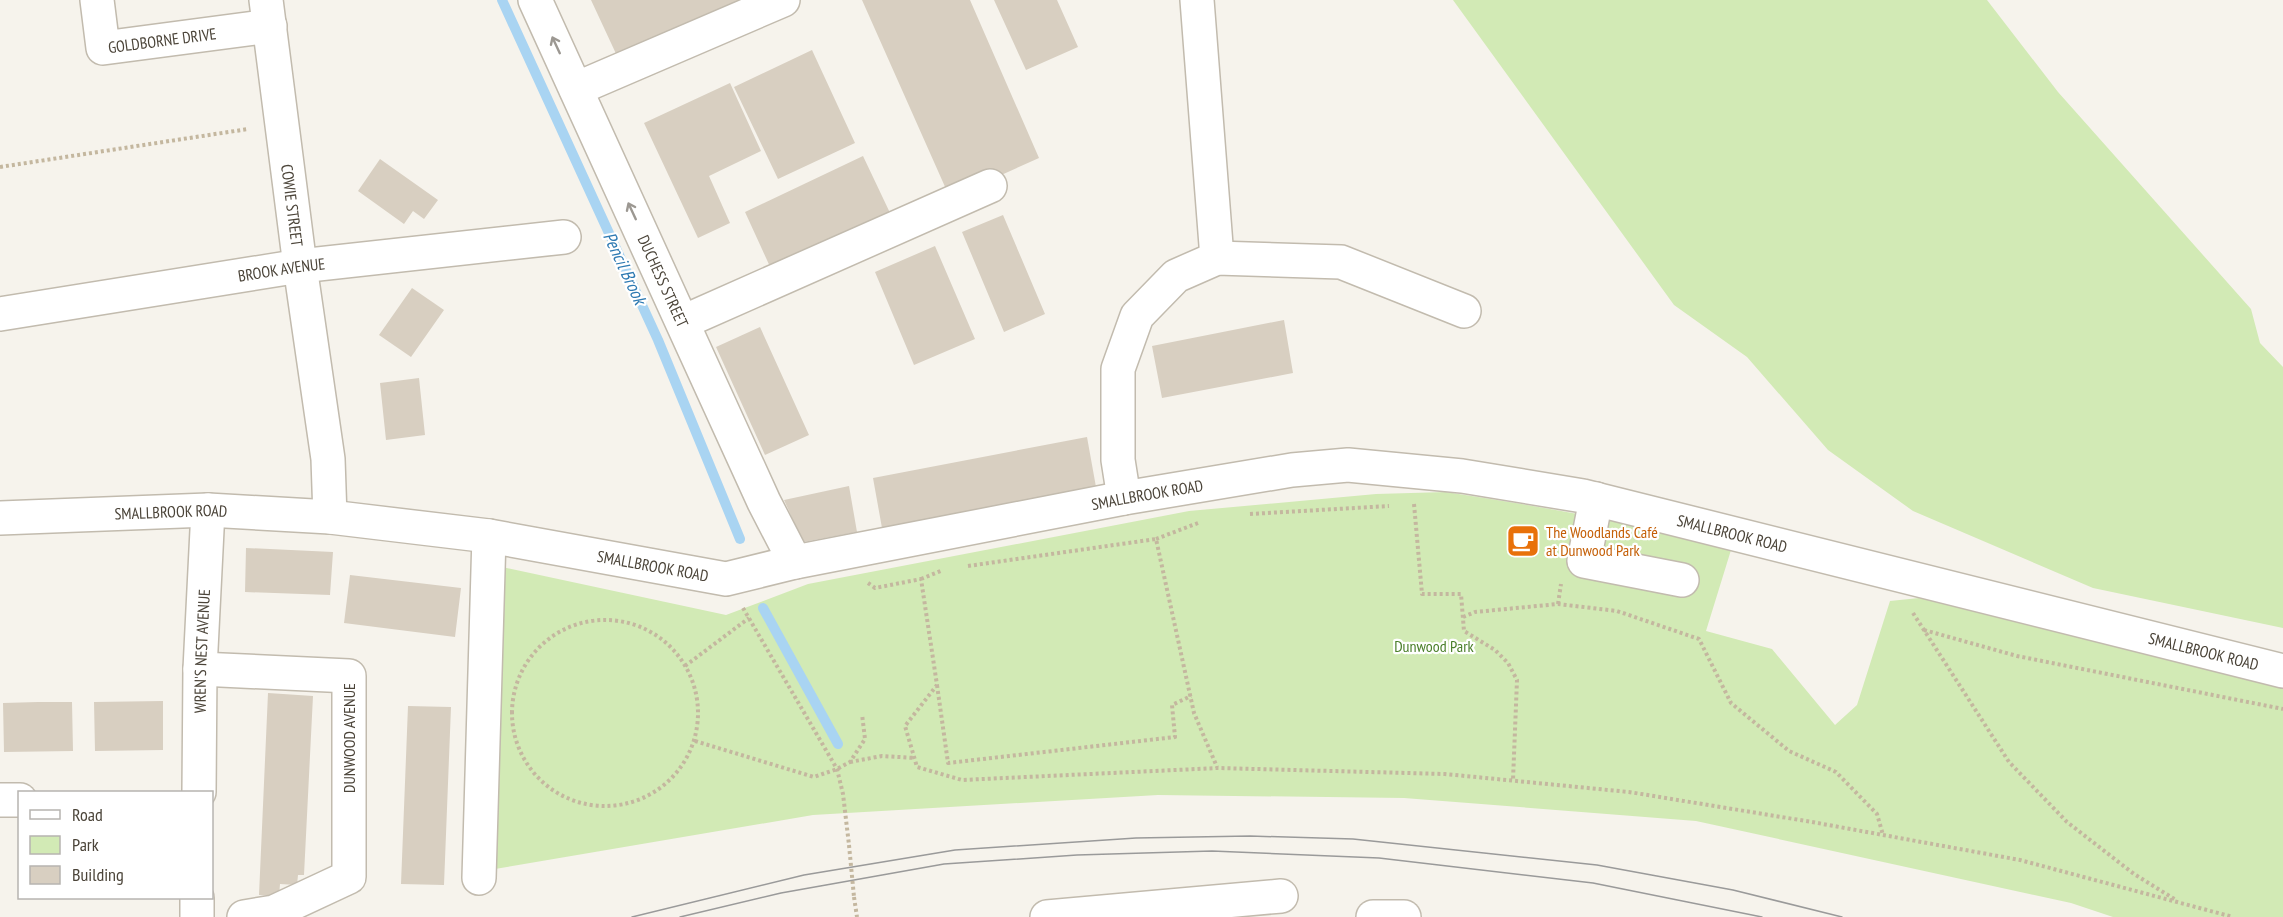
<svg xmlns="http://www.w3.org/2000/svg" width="2283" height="917" viewBox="0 0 2283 917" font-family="'PT Sans Narrow',sans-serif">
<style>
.green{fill:#d2eab5}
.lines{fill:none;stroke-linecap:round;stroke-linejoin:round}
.stream{stroke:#a9d4f2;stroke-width:10}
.building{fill:#d8cfc1}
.minor-casing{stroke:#c2bbae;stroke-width:36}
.path{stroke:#c4b79f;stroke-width:4;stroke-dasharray:3 3;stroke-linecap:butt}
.minor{stroke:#fff;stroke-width:33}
.tram{stroke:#9a9a9a;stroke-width:1.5}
.path-bridge{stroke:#c4b79f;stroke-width:4;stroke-dasharray:3 3;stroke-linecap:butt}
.oneway{stroke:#9c9892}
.labels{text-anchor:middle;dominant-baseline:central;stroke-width:4.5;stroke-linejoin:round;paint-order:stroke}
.street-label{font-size:16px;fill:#4b4439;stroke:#fff}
.food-label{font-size:16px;fill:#c56008;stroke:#fff;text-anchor:start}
.park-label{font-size:16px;fill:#4a7f2a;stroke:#fff}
.water-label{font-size:18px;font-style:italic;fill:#2e7ab2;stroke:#fff}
</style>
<rect width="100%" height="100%" fill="#f6f3ec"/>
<path class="green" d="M1453,0H1987L2058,92L2251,309L2260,343L2283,367V628L2093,588L1913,511L1828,450L1747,357L1674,305Z
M1446,492C1541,507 1638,522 1731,550L1706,631L1772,649L1835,725L1857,705L1890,601L1919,598L2177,654L2283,682V917H2113L2071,903L1696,821L1404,798L1158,795L813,815L489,870L493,565L726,615L808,584L1189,511L1376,494Z"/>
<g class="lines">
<path class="stream" d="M502,0L658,340L740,539
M763,608L838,744"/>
</g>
<path class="building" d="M591,0H741L618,58Z
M862,0H970L1039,158L950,198Z
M994,0H1057L1078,47L1026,70Z
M812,50L855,143L778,179L734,87Z
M730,83L761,151L709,176L730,223L698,238L644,123Z
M863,156L891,215L772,271L745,212Z
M380,159L438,200L424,219L413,211L404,224L358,191Z
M1003,215L1045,314L1004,332L962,232Z
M935,246L975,339L914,365L875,272Z
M412,288L444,310L411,357L379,335Z
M1284,320L1293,373L1162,398L1152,346Z
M760,327L809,435L765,455L716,347Z
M419,378L425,435L386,440L380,383Z
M1087,437L1096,487L882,528L873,478Z
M849,486L857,532L803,542L784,500Z
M246,548L333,552L330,595L245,592Z
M350,575L461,588L455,637L344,623Z
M268,693L313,696L304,875H298L297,885L280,884L279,896L259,895Z
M163,701V750L95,751L94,702Z
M38,702H72L73,751L4,752L3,703Z
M408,706L451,707L444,885L401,884Z"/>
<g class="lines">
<g class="minor-casing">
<g id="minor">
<path id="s1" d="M97,0L103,48L270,26"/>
<path id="s2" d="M266,0L300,266L328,459L330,517"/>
<path id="s3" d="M535,0L764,502L795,562"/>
<path d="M1197,0L1217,258"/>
<path d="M576,89L783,0"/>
<path id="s4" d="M0,314L300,266L564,237"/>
<path d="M683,322L990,186"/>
<path d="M1124,498L1118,460V369L1137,316L1176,276L1217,258L1341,262L1464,311"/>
<path d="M1596,499L1584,561L1682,580"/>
<path id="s5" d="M0,518L208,510L330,517L489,536L726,579L795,562L1124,498L1292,470L1348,465L1462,476L1583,496L2283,671"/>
<path d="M200,669L349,676V877L274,912L244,917"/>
<path id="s6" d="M199,792L200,669L208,510"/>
<path d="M0,800H20"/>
<path d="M479,878L489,536"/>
<path d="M197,917V898"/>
<path d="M1047,917L1281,896"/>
<path d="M1373,917H1404"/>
</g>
</g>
<path class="path" d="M0,167L248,129
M1414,504L1422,594H1461L1464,631L1495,650L1508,663L1517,680L1513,780
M1250,514L1389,506
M1156,539L1198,523
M968,566L1156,539L1194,713L1217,767
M921,579L943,570
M868,583L875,588L921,579L937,685L905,726L917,767L962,780L1218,768L1445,774L1629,792L1812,822L2020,860L2233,917
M1558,604L1561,584
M743,608L837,769L843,794L849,845
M1913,613L2009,762L2067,822L2134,874L2176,900
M1463,617L1475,612L1558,604L1617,611L1699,639L1731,703L1789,751L1836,772L1877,814L1883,835
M512 713a93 93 0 1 1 186 0a93 93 0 1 1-186 0Z
M1924,630L2017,656L2283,709
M685,666L749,618
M937,685L948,763L1175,737L1172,705L1191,696
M695,741L814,777L837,769L850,762L865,739L862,714
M850,762L882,756L915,758
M854,897L857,917"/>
<use href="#minor" class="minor"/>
<path class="tram" d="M632,917L804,875L955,850L1136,838L1250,836L1353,839L1597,865L1733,890L1842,917
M680,917L781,893L944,864L1077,855L1212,851L1379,858L1593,883L1762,917"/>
<path class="path-bridge" d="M849,845L854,897"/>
</g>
<defs><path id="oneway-shaft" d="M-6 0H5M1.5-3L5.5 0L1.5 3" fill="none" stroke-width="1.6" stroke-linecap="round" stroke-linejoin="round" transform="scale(1.5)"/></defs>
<g class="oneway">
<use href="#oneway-shaft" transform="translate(556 45) rotate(-115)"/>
<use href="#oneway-shaft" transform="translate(632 211) rotate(-115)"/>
</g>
<defs>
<g id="cafe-square" transform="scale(1.725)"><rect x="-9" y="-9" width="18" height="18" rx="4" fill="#e8710a" stroke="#fff"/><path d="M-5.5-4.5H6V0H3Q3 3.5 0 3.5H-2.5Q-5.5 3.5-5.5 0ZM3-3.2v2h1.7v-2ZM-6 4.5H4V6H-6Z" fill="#fff"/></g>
</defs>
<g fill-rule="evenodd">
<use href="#cafe-square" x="1523" y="541"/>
</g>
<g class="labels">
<g class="street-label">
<text stroke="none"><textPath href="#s1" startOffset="108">GOLDBORNE DRIVE</textPath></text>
<text stroke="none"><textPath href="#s2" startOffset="207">COWIE STREET</textPath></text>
<text stroke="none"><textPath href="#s4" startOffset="285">BROOK AVENUE</textPath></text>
<text stroke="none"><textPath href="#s3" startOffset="309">DUCHESS STREET</textPath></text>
<text stroke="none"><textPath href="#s5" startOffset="1161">SMALLBROOK ROAD</textPath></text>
<text stroke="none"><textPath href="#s5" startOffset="171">SMALLBROOK ROAD</textPath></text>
<text stroke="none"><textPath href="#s5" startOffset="1755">SMALLBROOK ROAD</textPath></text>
<text stroke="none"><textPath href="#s5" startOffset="657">SMALLBROOK ROAD</textPath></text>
<text stroke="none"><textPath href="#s6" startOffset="141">WREN'S NEST AVENUE</textPath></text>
<text stroke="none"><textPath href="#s5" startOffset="2241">SMALLBROOK ROAD</textPath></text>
<text transform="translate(349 738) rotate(-90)">DUNWOOD AVENUE</text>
</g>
<g class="food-label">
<text x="1546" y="532">The Woodlands Café<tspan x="1546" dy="18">at Dunwood Park</tspan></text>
</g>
<g class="park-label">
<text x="1434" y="646">Dunwood Park</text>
</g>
<g class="water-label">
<text transform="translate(625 268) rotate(65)">Pencil Brook</text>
</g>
</g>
<rect x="18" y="791" width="195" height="108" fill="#ffffff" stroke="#b7b4b0" stroke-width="1.5"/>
<rect x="30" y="810" width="30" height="9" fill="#ffffff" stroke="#b7b4b0" stroke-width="1.5"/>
<text x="72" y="821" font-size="18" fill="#4b4439">Road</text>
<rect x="30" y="836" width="30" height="18" fill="#d2eab5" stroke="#b7b4b0" stroke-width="1.5"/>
<text x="72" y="851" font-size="18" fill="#4b4439">Park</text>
<rect x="30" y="866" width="30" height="18" fill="#d8cfc1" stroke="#b7b4b0" stroke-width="1.5"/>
<text x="72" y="881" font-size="18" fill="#4b4439">Building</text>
</svg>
